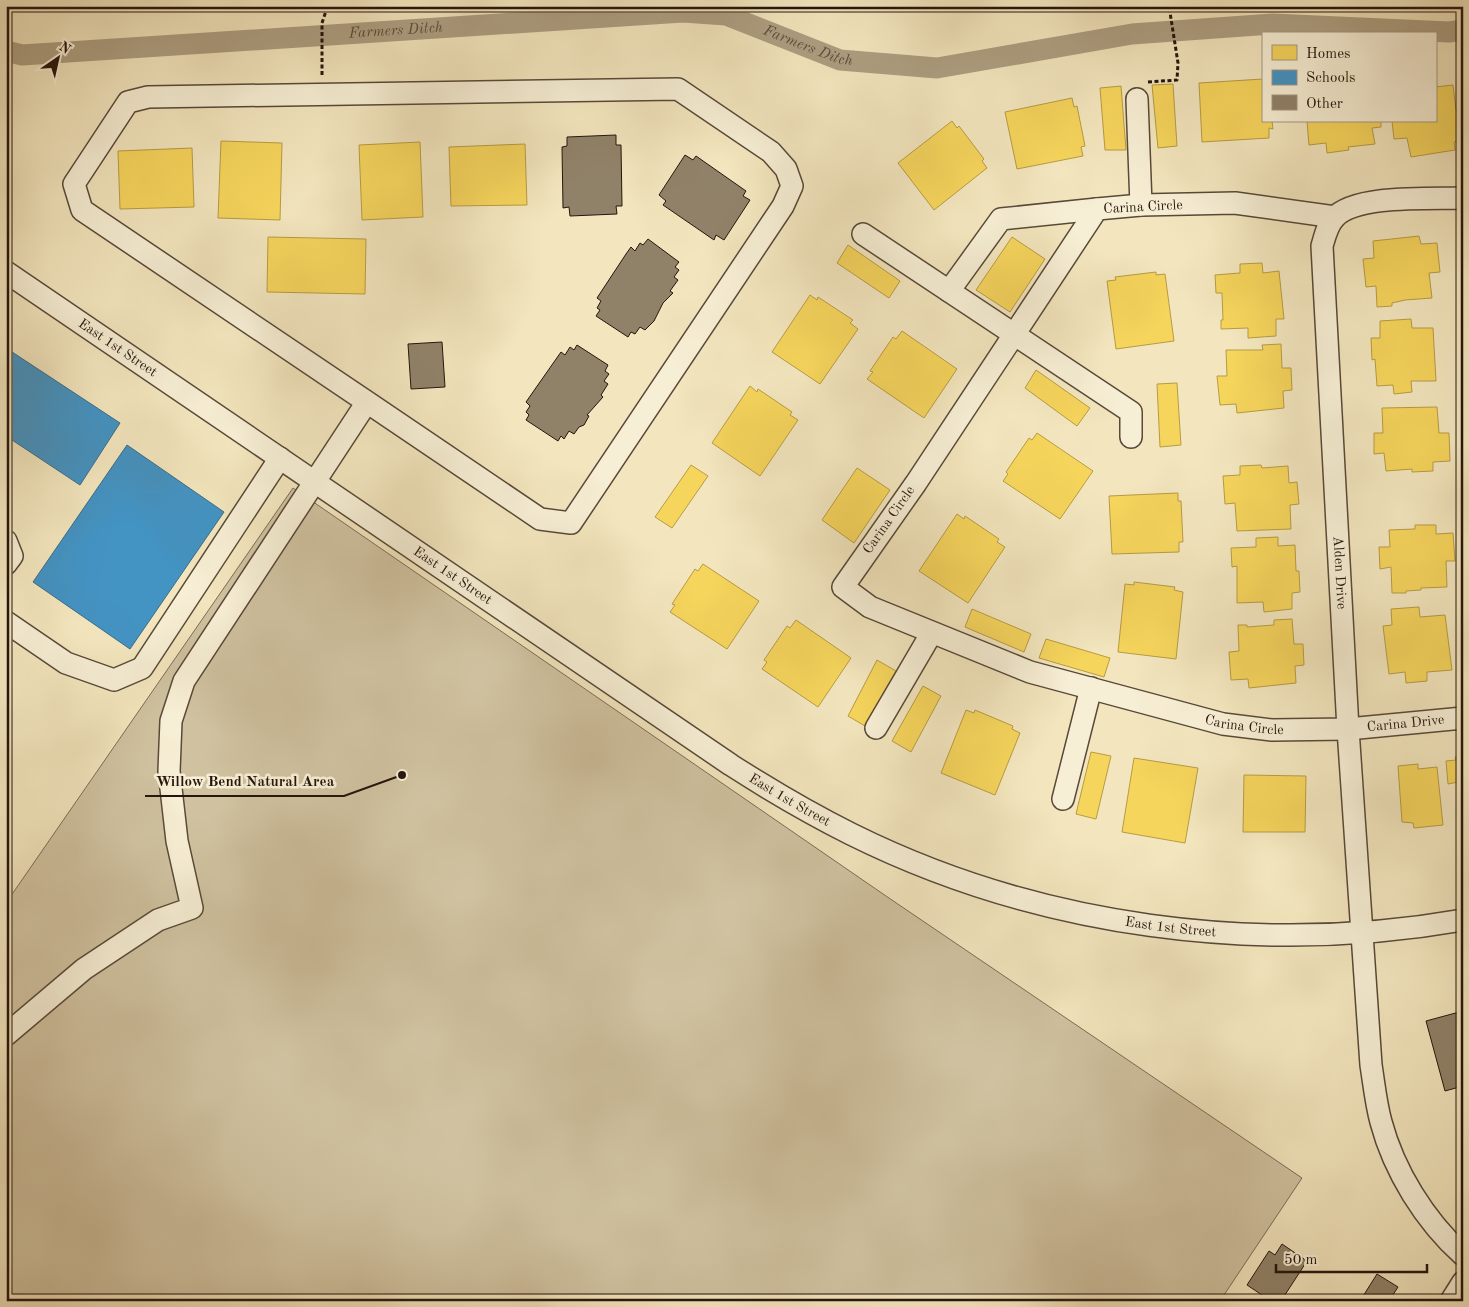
<svg xmlns="http://www.w3.org/2000/svg" width="1469" height="1307" viewBox="0 0 1469 1307" font-family="'Old Standard TT',serif">
<style>
.green{fill:#d0c2a0;stroke:#7a6c56}
.homes{fill:#f6d55c;stroke:#b79b44}
.schools{fill:#4393c3;stroke:#3a6d8c}
.lines{fill:none;stroke-linecap:round;stroke-linejoin:round}
.canal{stroke:#ad9f82;stroke-width:21}
.building{fill:#908269;stroke:#25150d}
.minor-casing{stroke:#584939;stroke-width:24}
.path{stroke:#25150d;stroke-width:3;stroke-dasharray:4 2.5;stroke-linecap:butt}
.minor{stroke:#f7efd5;stroke-width:21}
.labels{text-anchor:middle;dominant-baseline:central;stroke-width:5;stroke-linejoin:round;paint-order:stroke}
.street-label{font-size:14px;fill:#25150d;stroke:#f7efd5}
.water-label{font-size:15px;font-style:italic;fill:#5b4c3c;stroke:#f7efd5}
.leader{fill:none;stroke:#25150d;stroke-width:2}
.callout-dot{fill:#25150d;stroke:#f7efd5;stroke-width:2}
.callout-label{font-size:15px;text-anchor:middle;font-weight:bold;fill:#25150d;stroke:#f7efd5;stroke-width:5;stroke-linejoin:round;paint-order:stroke}
</style>
<rect width="100%" height="100%" fill="#f3e6be"/>
<filter id="stains"><feTurbulence type="fractalNoise" baseFrequency=".004" numOctaves="4"/><feColorMatrix values="0 0 0 0 .2 0 0 0 0 .09 0 0 0 0 .02 0 0 0 .5 -.17"/></filter>
<radialGradient id="worn" r=".72"><stop offset=".6" stop-color="#630" stop-opacity="0"/><stop offset="1" stop-color="#630" stop-opacity=".3"/></radialGradient>
<path class="green" d="M293,488L886,896L1302,1178L1220,1301H6V903Z"/>
<path class="homes" d="M1263,79V121H1272L1273,129L1269,128V138L1202,142L1199,83Z
M1173,84L1177,146L1158,148L1152,85Z
M1453,85L1456,110L1463,109V140L1454,142L1455,150L1411,157L1407,138L1394,139L1392,121H1435V87Z
M1121,86L1126,150H1105L1100,88Z
M1072,98L1074,107L1077,106L1085,146L1081,147L1083,156L1017,169L1005,112Z
M952,121L957,128L959,126L984,159L982,161L987,168L934,210L898,163Z
M1307,121H1381V127L1372,128L1375,144L1348,147L1349,150L1327,153L1326,143L1309,145Z
M221,141L282,143L280,220L218,218Z
M420,142L423,217L362,220L359,145Z
M525,144L527,205L451,206L449,147Z
M192,148L194,207L120,209L118,151Z
M1419,236L1421,244L1437,243L1440,272L1429,273L1432,298L1405,300L1392,303V306L1377,307L1376,286L1366,287L1363,259L1374,258L1373,241Z
M268,237L366,239L365,294L267,292Z
M1012,237L1045,259L1010,312L976,290Z
M848,245L900,281L889,298L837,263Z
M1262,263L1263,273L1279,271L1284,319H1276V336L1248,338V328L1221,329V320H1223L1222,293H1216L1215,275L1240,273V264Z
M1156,272V275L1165,274L1174,341L1116,349L1107,281L1116,280L1115,277Z
M810,295L817,300L818,297L853,320L850,323L858,329L820,384L772,352Z
M1411,319L1412,328H1433L1436,381H1411L1412,392L1394,394L1393,385L1377,386L1375,359L1372,360L1371,338H1380V321Z
M902,331L957,369L924,418L867,379L873,372L870,371L893,337L896,339Z
M1281,344L1282,368H1291L1292,390L1283,391L1284,408L1237,413L1236,404L1220,405L1217,376H1227L1226,350H1263L1262,345Z
M1036,370L1090,408L1077,426L1025,388Z
M1177,383L1181,445L1160,447L1157,384Z
M750,386L757,392L758,389L792,412L790,415L798,420L760,476L712,443Z
M1437,407L1439,433H1449L1450,461L1433,462V471L1412,472V469L1386,471L1384,453L1374,454V433H1383L1382,408Z
M1037,433L1093,471L1060,519L1003,481L1008,474L1006,472L1029,438L1032,440Z
M691,465L708,476L672,528L655,517Z
M1261,465L1262,468L1288,466L1289,483L1297,482L1299,504L1290,505L1291,529L1237,531L1235,503L1225,504L1223,476L1240,475V466Z
M857,468L890,490L854,543L822,520Z
M1178,493V501H1181L1183,542H1179V552L1112,554L1109,496Z
M957,514L964,519L965,516L999,539L997,542L1005,547L968,603L919,571Z
M1415,525H1436V534L1453,533L1455,561H1446L1447,587L1421,588V590L1406,591V593H1392L1391,567L1380,569L1379,547H1390L1389,530L1415,529Z
M1278,537V546L1295,545L1296,571H1299L1300,592L1292,593V609L1264,612L1263,602L1237,603V566L1232,567L1231,548L1256,547V538Z
M703,564L759,601L727,649L670,612L675,605L672,604L695,569L698,571Z
M1134,582L1175,587L1174,590L1183,592L1176,659L1118,652L1125,584L1134,585Z
M1419,607L1420,617L1445,615L1452,670L1427,672V681L1406,683L1405,672L1389,674L1383,626L1392,625L1391,609Z
M972,609L1031,634L1024,652L965,627Z
M1292,619L1294,644H1303L1304,665L1295,666L1296,683L1249,688L1248,679L1231,680L1229,652L1239,651L1238,625H1247V627L1274,625V620Z
M796,620L851,658L818,707L762,669L767,662L764,660L787,626L790,628Z
M1046,639L1110,658L1104,677L1039,658Z
M877,660L896,671L865,726L848,716Z
M923,686L941,696L911,752L892,741Z
M966,710L974,713L975,710L1013,726L1012,729L1020,733L995,795L941,773Z
M1091,752L1111,756L1096,819L1076,814Z
M1455,757H1463V803H1459L1458,782L1448,784L1446,761L1456,760Z
M1134,758L1198,768L1185,843L1122,832Z
M1418,764V769L1437,767L1443,825L1414,828L1413,823L1402,822L1398,766Z
M1244,775L1306,776L1305,832H1243Z"/>
<path class="schools" d="M6,348L120,423L80,485L6,436Z
M127,445L224,512L130,649L33,582Z"/>
<g class="lines">
<path class="canal" id="s1" d="M6,51L22,55L683,12L726,15L840,60L937,68L1132,34L1273,24L1449,32L1463,30"/>
</g>
<path class="building" d="M616,135V145H621L622,206H616L617,214L570,216L569,207L563,208L562,147L567,146V137Z
M685,155L693,160L696,156L746,191L743,196L750,200L724,240L716,235L714,240L663,205L666,201L659,195Z
M648,239L679,262L675,267L679,270L674,277L678,280L670,291L673,293L663,303L654,321L645,330L640,327L635,334L631,332L628,337L596,316L600,310L597,308L601,301L597,298L626,254L631,247L635,251L640,243L643,245Z
M442,342L445,387L411,389L408,344Z
M577,345L608,365L605,371L609,374L604,381L608,384L601,395L603,397L587,415L589,416L584,425L579,427L574,434L569,431L564,439L561,436L558,441L526,420L529,415L526,412L530,406L526,402L561,352L565,355L570,347L574,350Z
M1463,1011V1086L1445,1091L1426,1021Z
M1282,1244L1307,1261L1281,1301H1271L1247,1285L1269,1251L1275,1255Z
M1377,1274L1398,1287L1389,1301H1360Z"/>
<g class="lines">
<g class="minor-casing">
<g id="minor">
<path d="M1137,99L1141,205"/>
<path id="s2" d="M1463,198C1432,199 1355,194 1334,218C1327,226 1325,236 1322,246L1348,729L1371,1065C1374,1084 1376,1104 1381,1122C1394,1171 1425,1221 1463,1255"/>
<path id="s3" d="M1335,217L1235,203L1141,205L1097,209L916,483L843,587L870,607L1030,672L1223,724L1272,730L1348,729L1463,718"/>
<path d="M863,234L1131,412V437"/>
<path id="s4" d="M6,272L731,765C770,790 809,813 851,834C1038,927 1258,956 1463,920"/>
<path d="M949,291L1001,219L1097,209"/>
<path d="M6,541L12,556L6,564"/>
<path d="M6,622L66,663L114,680L142,668L280,458"/>
<path d="M876,728L931,634"/>
<path d="M1063,799L1091,688"/>
<path d="M6,1035L84,969L158,920L192,908L177,841L169,771L171,721L184,681L367,402L540,519L571,523L783,206L792,186L786,169L771,152L678,89L148,97L128,102L74,184L82,210L367,402"/>
<path d="M1451,1301L1463,1282"/>
</g>
</g>
<path class="path" d="M322,75V23L327,8L336,6
M1148,82L1177,80L1178,63L1169,6"/>
<use href="#minor" class="minor"/>
</g>
<g class="labels">
<g class="street-label">
<text transform="translate(1143 207) rotate(-3)">Carina Circle</text>
<text stroke="none"><textPath href="#s4" startOffset="135">East 1st Street</textPath></text>
<text transform="translate(889 520) rotate(-55)">Carina Circle</text>
<text stroke="none"><textPath href="#s2" startOffset="491">Alden Drive</textPath></text>
<text stroke="none"><textPath href="#s4" startOffset="540">East 1st Street</textPath></text>
<text stroke="none"><textPath href="#s3" startOffset="1122">Carina Circle</textPath></text>
<text stroke="none"><textPath href="#s3" startOffset="1284">Carina Drive</textPath></text>
<text stroke="none"><textPath href="#s4" startOffset="945">East 1st Street</textPath></text>
<text stroke="none"><textPath href="#s4" startOffset="1350">East 1st Street</textPath></text>
</g>
<g class="water-label">
<text stroke="none"><textPath href="#s1" startOffset="391">Farmers Ditch</textPath></text>
<text stroke="none"><textPath href="#s1" startOffset="810">Farmers Ditch</textPath></text>
</g>
</g>
<path class="leader" d="M402 775L344 796H145"/>
<circle class="callout-dot" cx="402" cy="775" r="5"/>
<g class="callout-label">
<text x="245" y="786">Willow Bend Natural Area</text>
</g>
<rect width="1469" height="1307" fill="none" stroke="#f3e6be" stroke-width="25"/>
<rect x="8" y="8" width="1454" height="1292" fill="none" stroke="#25150d" stroke-width="2.5"/>
<rect x="12" y="12" width="1444" height="1282" fill="none" stroke="#25150d"/>
<rect x="1262" y="32" width="175" height="90" fill="#f7efd5" stroke="#a39885"/>
<rect x="1272" y="45" width="25" height="15" fill="#f6d55c" stroke="#a39885"/>
<text x="1306" y="58" font-size="15" fill="#25150d">Homes</text>
<rect x="1272" y="70" width="25" height="15" fill="#4393c3" stroke="#a39885"/>
<text x="1306" y="82" font-size="15" fill="#25150d">Schools</text>
<rect x="1272" y="95" width="25" height="15" fill="#908269" stroke="#a39885"/>
<text x="1306" y="108" font-size="15" fill="#25150d">Other</text>
<g transform="translate(58 58) rotate(34)" stroke="#f7efd5" stroke-width="4" paint-order="stroke">
<path d="M0-4L9 19L0 12L-9 19Z" fill="#25150d"/>
<text y="-8" font-size="14" font-weight="bold" text-anchor="middle" fill="#25150d">N</text>
</g>
<path d="M1276 1264v8h151v-8" fill="none" stroke="#25150d" stroke-width="2.5"/>
<text x="1284" y="1264" font-size="15" fill="#25150d" stroke="#f7efd5" stroke-width="4" paint-order="stroke">50 m</text>
<rect width="100%" height="100%" filter="url(#stains)"/>
<rect width="100%" height="100%" fill="url(#worn)"/>
</svg>
